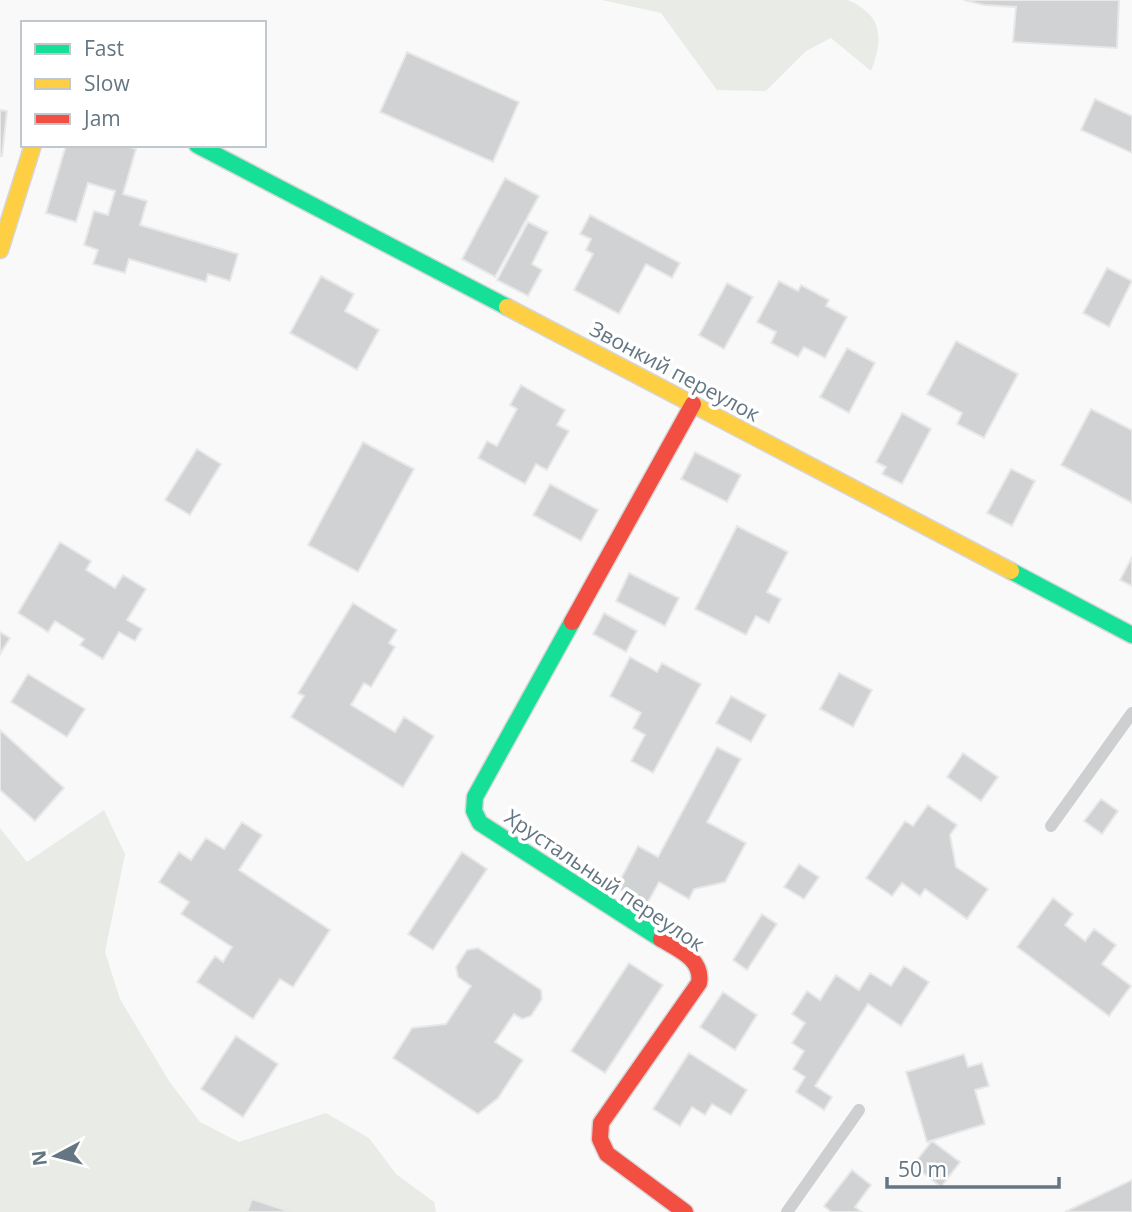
<svg xmlns="http://www.w3.org/2000/svg" width="1132" height="1212" viewBox="0 0 1132 1212" font-family="'Open Sans',sans-serif">
<style>
.green{fill:#e8ebe6}
.building{fill:#d0d2d3;stroke:#e8e8e8;stroke-width:2}
.lines{fill:none;stroke-linecap:round;stroke-linejoin:round}
.fast-casing{stroke:#d5d6d7;stroke-width:19}
.slow-casing{stroke:#d5d6d7;stroke-width:19}
.jam-casing{stroke:#d5d6d7;stroke-width:19}
.lane{stroke:#cecfd0;stroke-width:12}
.fast{stroke:#16e098;stroke-width:16}
.slow{stroke:#ffcf43;stroke-width:16}
.jam{stroke:#f24e42;stroke-width:16}
.labels{text-anchor:middle;dominant-baseline:central;stroke-width:7;stroke-linejoin:round;paint-order:stroke}
.street-label{font-size:21px;fill:#657683;stroke:#fff}
</style>
<rect width="100%" height="100%" fill="#f9f9f9"/>
<path class="green" d="M602,0H848C884,16 883,39 871,71L831,38L806,51L766,91L717,90L661,13Z
M104,810L125,854L105,952L120,999L169,1081L200,1122L239,1142L326,1113L369,1138L396,1174L434,1202L436,1212H0V828L27,862Z"/>
<path class="building" d="M964,0H1119L1117,48L1013,42L1016,7L984,5Z
M407,52L519,102L493,162L380,112Z
M1095,99L1132,116V153L1081,130Z
M0,110L7,111L2,156H0Z
M66,145H125L136,149L123,194L147,201L140,225L238,254L230,281L208,274L206,282L129,259L125,273L93,264L98,250L84,245L94,211L108,215L115,191L88,183L76,222L46,213Z
M505,178L539,196L495,277L462,259Z
M590,215L680,263L672,278L646,264L619,314L574,290L593,254L586,250L591,239L580,234Z
M528,222L548,232L532,264L542,270L528,296L497,280Z
M1107,268L1132,281L1109,327L1083,313Z
M321,276L354,294L345,311L379,330L357,370L290,333Z
M779,281L798,291L801,285L829,300L826,306L847,317L825,358L804,347L798,357L771,343L776,332L757,322Z
M727,283L753,297L724,349L699,335Z
M956,341L1018,374L984,438L957,424L962,413L927,394Z
M847,348L875,363L849,413L820,397Z
M521,385L565,410L557,425L569,431L547,470L536,464L525,484L478,458L487,441L497,446L517,409L510,405Z
M1091,409L1132,430V503L1061,465Z
M902,413L931,429L902,484L882,474L886,467L876,462Z
M363,442L414,469L358,572L308,545Z
M197,449L221,464L190,515L165,500Z
M695,452L741,475L727,502L681,479Z
M1011,469L1035,481L1012,526L987,513Z
M550,484L598,510L581,541L533,515Z
M737,526L788,552L767,592L781,599L769,623L756,616L746,635L695,609Z
M60,542L91,561L86,570L115,588L123,575L146,589L127,620L142,629L135,641L119,632L103,659L80,645L84,639L55,621L48,632L18,613Z
M1132,557V586L1120,580Z
M629,573L679,598L665,626L616,601Z
M353,603L397,630L389,643L395,647L371,687L364,683L351,705L395,732L404,717L434,736L403,787L291,717L304,696L298,693Z
M604,613L637,631L626,652L593,634Z
M0,632L10,638L0,654Z
M630,657L657,672L662,663L701,684L653,773L631,761L645,735L633,728L641,713L610,696Z
M839,673L872,690L853,727L820,709Z
M28,674L85,709L67,737L11,702Z
M731,696L766,715L751,742L716,723Z
M0,730L64,788L35,821L0,790Z
M717,747L741,759L707,822L746,843L725,882L694,889L689,899L659,882L647,904L616,888L638,846L658,857Z
M963,753L998,777L981,801L947,777Z
M1101,799L1118,811L1102,834L1084,821Z
M928,805L957,825L950,835L956,867L988,889L967,919L925,889L920,896L902,883L892,896L866,878L905,821L913,826Z
M242,822L262,835L239,870L330,930L293,987L280,979L253,1019L197,982L215,956L223,962L232,947L181,914L189,902L159,882L179,852L191,860L206,838L224,849Z
M462,852L487,869L433,950L408,934Z
M799,864L819,877L804,899L784,887Z
M1053,898L1073,914L1065,925L1085,941L1094,929L1116,945L1102,964L1131,986L1109,1016L1017,947Z
M762,914L777,924L747,970L733,960Z
M478,948L541,990L542,999L531,1016L522,1019L514,1014L495,1042L523,1060L498,1098L478,1114L393,1058L412,1028L446,1024L471,986L458,977L456,967L467,950Z
M629,963L663,985L605,1073L571,1051Z
M904,966L929,982L901,1026L868,1004L815,1086L832,1097L824,1110L796,1092L805,1077L793,1069L804,1051L792,1043L805,1023L792,1014L807,991L820,1000L836,975L859,990L870,973L891,986Z
M723,992L757,1015L735,1050L700,1027Z
M236,1036L278,1064L243,1117L201,1089Z
M689,1053L747,1090L731,1115L712,1104L705,1115L692,1107L680,1126L653,1109Z
M964,1054L968,1067L982,1063L989,1086L975,1090L985,1124L927,1142L906,1072Z
M932,1141L960,1162L941,1187L913,1165Z
M852,1170L871,1185L855,1207L862,1212H831L824,1206Z
M1132,1180V1212H1065L1096,1197Z
M252,1199L291,1212H247Z"/>
<g class="lines">
<g class="fast-casing">
<path id="fast" d="M197,145L507,307
M1011,571L1132,635
M572,622L475,797L474,811L480,823L661,939"/>
</g>
<g class="slow-casing">
<path id="slow" d="M0,250L33,145
M507,307L1011,571"/>
</g>
<g class="jam-casing">
<path id="jam" d="M572,622L693,404
M661,939C679,950 703,959 699,983L601,1123L600,1139L607,1154L685,1212"/>
</g>
<path class="lane" d="M1051,826L1132,713
M787,1212L859,1110"/>
<use href="#fast" class="fast"/>
<use href="#slow" class="slow"/>
<use href="#jam" class="jam"/>
</g>
<g class="labels">
<g class="street-label">
<text transform="translate(675 371) rotate(28)">Звонкий переулок</text>
<text transform="translate(605 880) rotate(34)">Хрустальный переулок</text>
</g>
</g>
<rect x="21" y="21" width="245" height="126" fill="#ffffff" stroke="#c1c8cd" stroke-width="2"/>
<rect x="35" y="44" width="35" height="10" fill="#16e098" stroke="#c1c8cd" stroke-width="2"/>
<text x="84" y="56" font-size="21" fill="#657683">Fast</text>
<rect x="35" y="79" width="35" height="10" fill="#ffcf43" stroke="#c1c8cd" stroke-width="2"/>
<text x="84" y="91" font-size="21" fill="#657683">Slow</text>
<rect x="35" y="114" width="35" height="10" fill="#f24e42" stroke="#c1c8cd" stroke-width="2"/>
<text x="84" y="126" font-size="21" fill="#657683">Jam</text>
<g transform="translate(56 1156) rotate(263)" stroke="#ffffff" stroke-width="5" paint-order="stroke">
<path d="M0-5L12 26L0 18L-12 26Z" fill="#657683"/>
<text y="-10" font-size="19" font-weight="bold" text-anchor="middle" fill="#657683">N</text>
</g>
<path d="M887 1177v10h172v-10" fill="none" stroke="#657683" stroke-width="3.5"/>
<text x="898" y="1177" font-size="21" fill="#657683" stroke="#ffffff" stroke-width="5" paint-order="stroke">50 m</text>
</svg>
